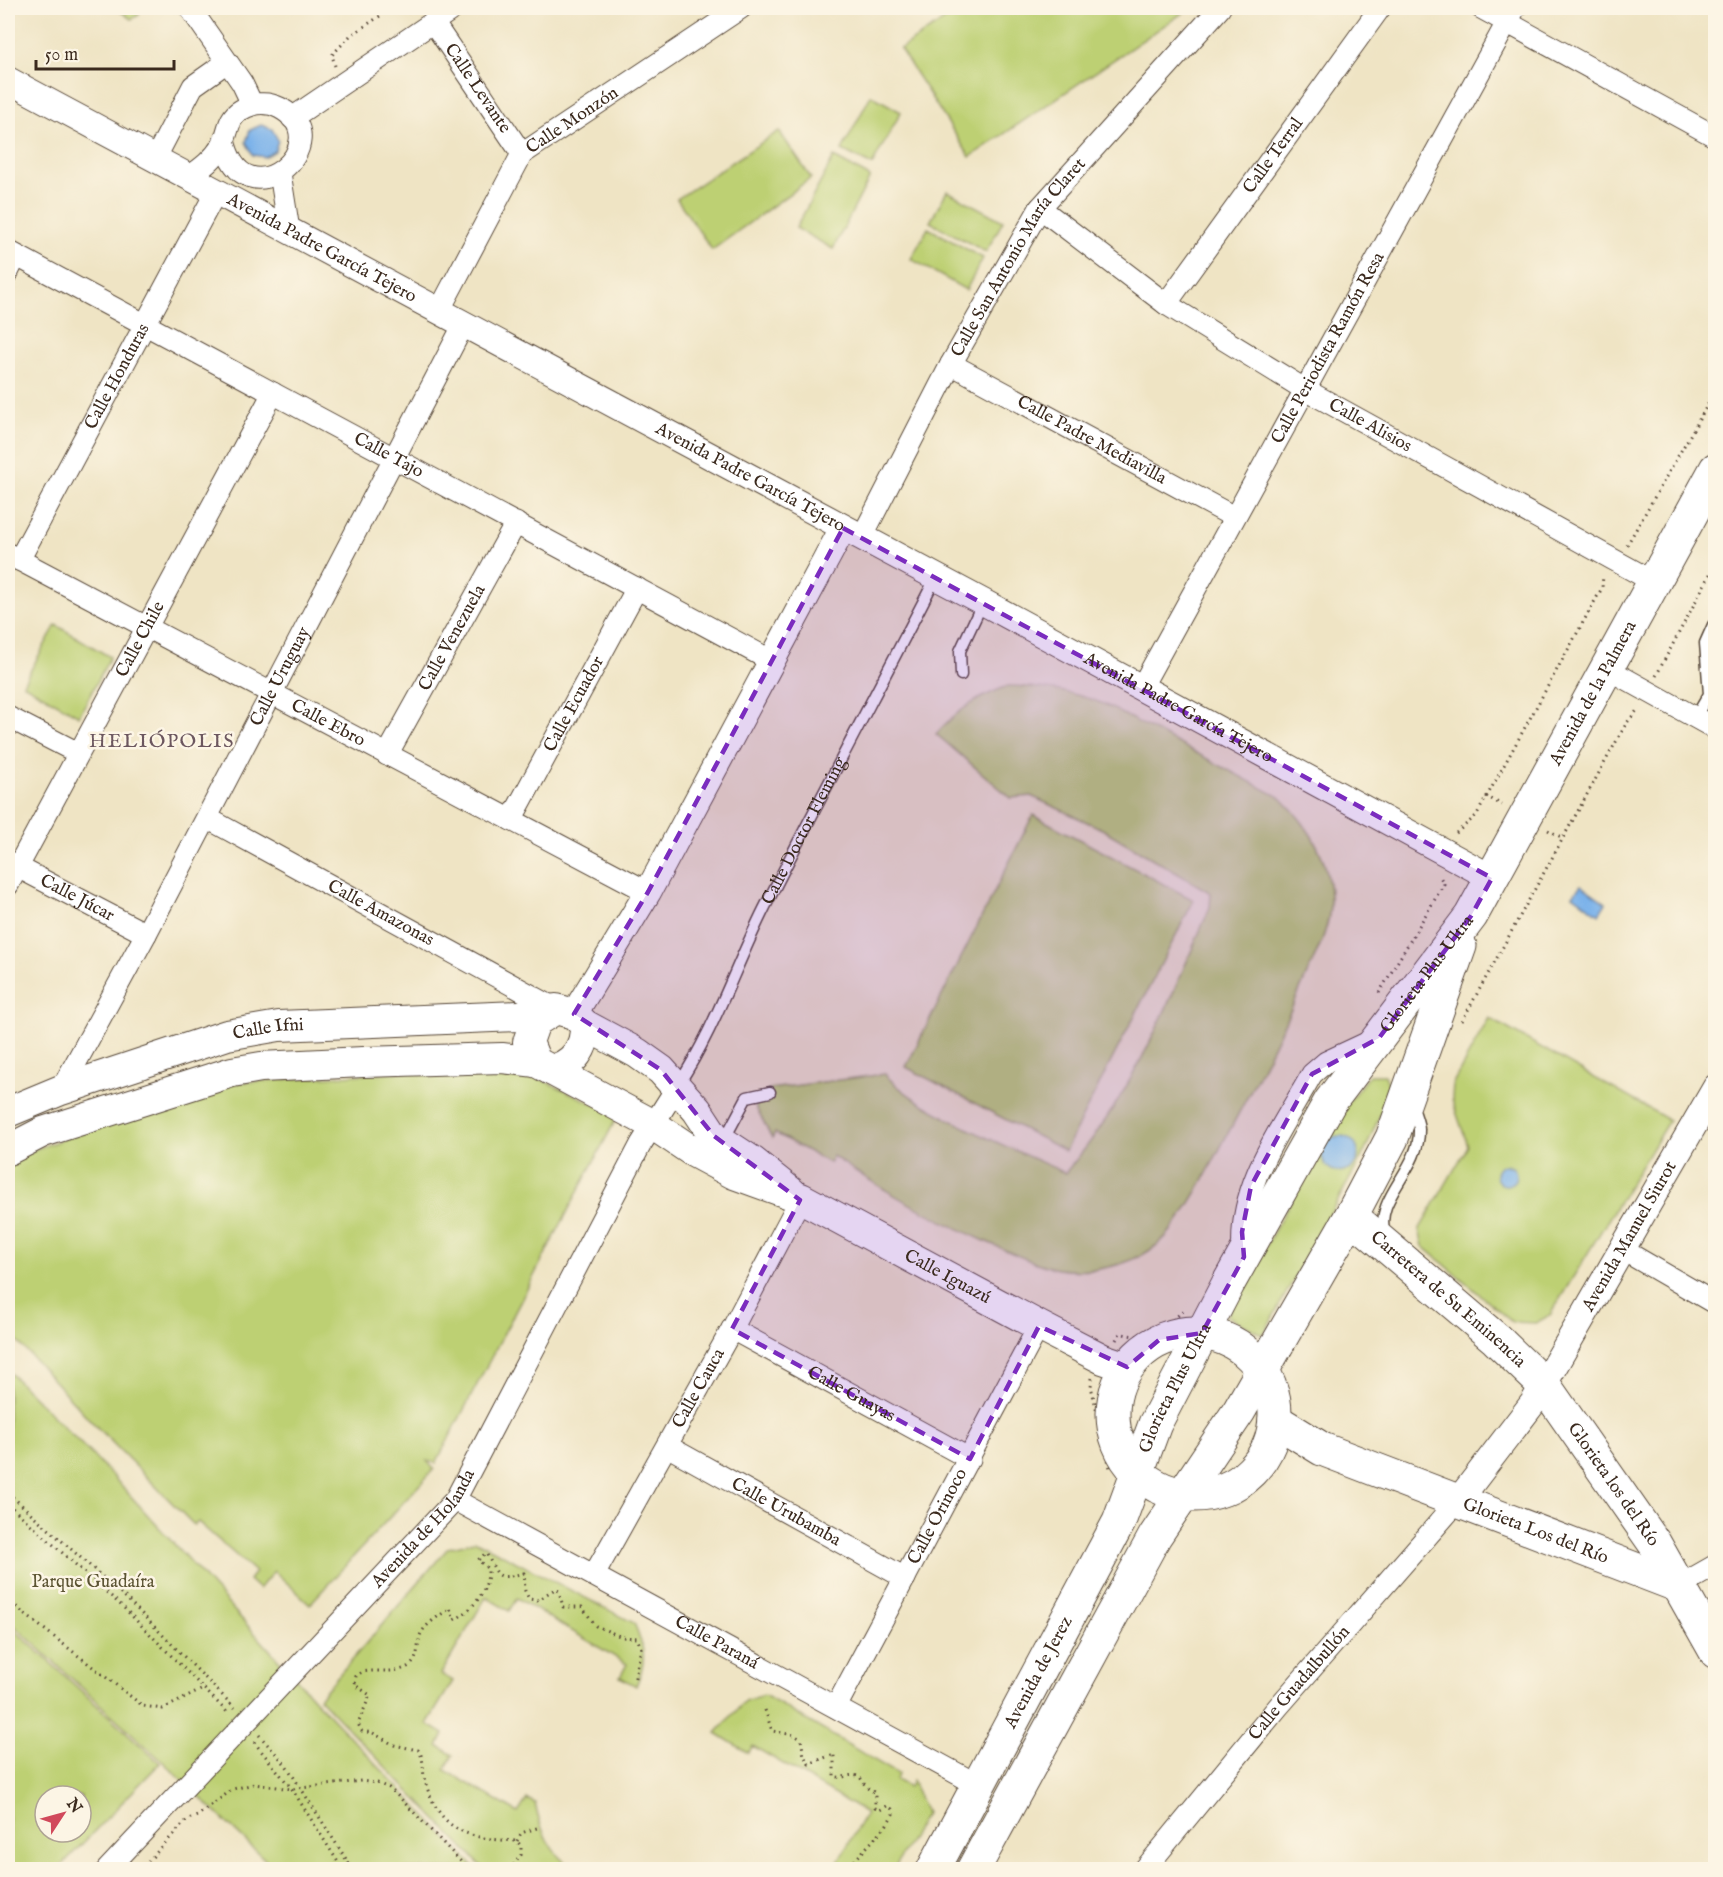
<svg xmlns="http://www.w3.org/2000/svg" width="1723" height="1877" viewBox="0 0 1723 1877" font-family="'IM FELL English',serif">
<style>
.green{fill:#bdd073;stroke:#7c7d48;stroke-width:1.5;fill-rule:evenodd}
.water{fill:#7bb2ea;stroke:#5b6e84;stroke-width:1.5}
.lines{fill:none;stroke-linecap:round;stroke-linejoin:round}
.service-casing{stroke:#564637;stroke-width:13}
.minor-casing{stroke:#564637;stroke-width:23}
.tertiary-casing{stroke:#564637;stroke-width:28}
.secondary-casing{stroke:#564637;stroke-width:32}
.primary-casing{stroke:#564637;stroke-width:35}
.path{stroke:#564637;stroke-width:3;stroke-dasharray:1.5 4.5;stroke-linecap:butt}
.service{stroke:#fff;stroke-width:10}
.minor{stroke:#fff;stroke-width:21}
.tertiary{stroke:#fff;stroke-width:26}
.secondary{stroke:#fff;stroke-width:30}
.primary{stroke:#fff;stroke-width:33}
.marked{fill:#7b2cbf;fill-opacity:0.2;stroke:#7b2cbf;stroke-width:4.5;stroke-dasharray:12 8;stroke-linejoin:round}
.labels{text-anchor:middle;dominant-baseline:central;stroke-width:5;stroke-linejoin:round;paint-order:stroke}
.street-label{font-size:18px;fill:#3b2a1e;stroke:#fcf5e5}
.park-label{font-size:18px;fill:#5c5433;stroke:#fcf5e5}
.neighbourhood-label{font-size:20px;letter-spacing:1.5px;fill:#6c575f;stroke:#fcf5e5}
</style>
<rect width="100%" height="100%" fill="#fcf5e5"/>
<filter id="ink" filterUnits="userSpaceOnUse"><feTurbulence type="fractalNoise" baseFrequency=".0167" numOctaves="2"/><feDisplacementMap in="SourceGraphic" scale="12" xChannelSelector="R" yChannelSelector="G"/><feConvolveMatrix kernelMatrix="1 2 1 2 8 2 1 2 1" color-interpolation-filters="sRGB"/></filter>
<filter id="wash" filterUnits="userSpaceOnUse"><feTurbulence type="fractalNoise" baseFrequency=".008" numOctaves="4" result="noise"/><feDisplacementMap in="SourceGraphic" scale="24" xChannelSelector="R" yChannelSelector="G"/><feGaussianBlur stdDeviation="1.35" result="paint"/><feColorMatrix in="noise" values="0 0 0 0 0 0 0 0 0 0 0 0 0 0 0 0 0 1.4 0 .05"/><feComposite in="paint" operator="in"/></filter>
<g filter="url(#wash)">
<rect width="100%" height="100%" fill="#efe4c4"/>
<path class="green" d="M116,8H139V15L131,19Z
M963,8H1181L1184,12L970,157L900,49Z
M871,95L901,112L872,165L842,150Z
M779,131L811,178L712,250L677,199Z
M834,157L870,177L833,249L796,228Z
M947,191L1003,221L986,252L930,222Z
M928,228L983,258L966,290L911,259Z
M56,625L110,657L79,716L23,684Z
M1008,686C1043,687 1071,691 1104,704L1281,798C1310,827 1332,861 1330,905C1329,932 1314,957 1304,981C1280,1035 1253,1087 1225,1139C1209,1169 1193,1202 1172,1229C1155,1253 1128,1264 1099,1269C1088,1271 1070,1271 1058,1269C1034,1264 1010,1252 987,1242C933,1218 881,1190 833,1156L829,1163L775,1133L772,1138L752,1100L770,1098V1089L885,1074C917,1112 1017,1150 1065,1173C1132,1097 1171,999 1210,907L1211,893L1102,829L1031,796L1011,798L936,734C957,710 978,697 1008,686Z
M1033,815L1194,900L1065,1151L906,1067Z
M1489,1018L1669,1120L1550,1315L1536,1323L1512,1322L1423,1246L1419,1230L1468,1146L1452,1100L1453,1083Z
M510,1065L618,1115L436,1463L427,1461L434,1469L310,1604L274,1571L259,1589L249,1580L255,1572L198,1522L194,1525L91,1421L8,1331V1159L215,1084Z
M1369,1075H1385L1389,1086L1385,1103L1364,1153L1263,1335L1227,1316L1339,1114Z
M8,1371L108,1471L315,1700L476,1869H275L163,1762L8,1620Z
M476,1541L634,1623C645,1648 647,1660 636,1686L620,1677L627,1664L517,1598L509,1611L486,1597L441,1674L453,1681L427,1724L444,1734L438,1746L453,1755L445,1770L518,1813L527,1799L535,1803C540,1830 550,1854 574,1869H484L319,1698L448,1548Z
M8,1624L160,1763L58,1869H8ZM45,1796H81V1832H45Z
M764,1695L898,1774L896,1780L909,1787L912,1781L926,1813L894,1869H834L866,1813L753,1746L748,1753L716,1733L745,1701Z"/>
<path class="water" d="M261,125L272,129L278,140L275,151L265,157L253,155L246,142L250,130Z
M1581,885L1606,903L1599,914L1573,895Z
M1322 1154a18 18 0 1 1 36 0a18 18 0 1 1-36 0Z
M1496 1175a10 10 0 1 1 20 0a10 10 0 1 1-20 0Z"/>
</g>
<g filter="url(#ink)">
<g class="lines">
<g class="service-casing">
<g id="service">
<path d="M961,675L960,651L983,602"/>
<path d="M1695,718L1709,694L1705,643L1713,625"/>
<path id="s1" d="M678,1085C714,1031 735,967 764,909C820,798 879,688 936,577"/>
<path d="M724,1140L747,1097L770,1092"/>
<path d="M1385,1235C1373,1198 1420,1170 1419,1130C1419,1123 1415,1115 1413,1107"/>
</g>
</g>
<g class="minor-casing">
<g id="minor">
<path d="M190,8L242,83L252,104"/>
<path d="M1481,8L1716,137"/>
<path id="s2" d="M433,22L522,154"/>
<path d="M292,118L454,8"/>
<path d="M155,159L193,86L227,62"/>
<path d="M280,173L289,230"/>
<path d="M189,177C202,168 214,159 222,145C229,133 227,118 241,110C253,103 267,101 280,108C342,141 244,228 224,140"/>
<path id="s3" d="M1040,208L1166,304L1304,389L1654,582"/>
<path id="s4" d="M8,251L770,660"/>
<path d="M8,272L16,256"/>
<path id="s5" d="M1166,304L1380,8"/>
<path id="s6" d="M439,311L522,154L741,8"/>
<path id="s7" d="M951,364L1234,517"/>
<path id="s8" d="M862,537L951,364L1040,208L1220,8"/>
<path id="s9" d="M8,554L648,892"/>
<path id="s10" d="M19,560L216,192"/>
<path d="M1606,668L1716,729"/>
<path id="s11" d="M1141,688L1515,8"/>
<path d="M8,717L78,753"/>
<path id="s12" d="M387,755L516,523"/>
<path id="s13" d="M207,818L556,1009"/>
<path id="s14" d="M511,820L637,588"/>
<path id="s15" d="M8,862L146,934"/>
<path id="s16" d="M8,885L273,393"/>
<path id="s17" d="M61,1090L146,934L464,324"/>
<path d="M1243,1250C1238,1185 1282,1128 1312,1074L1326,1062L1373,1040"/>
<path d="M1623,1250L1716,1304"/>
<path id="s18" d="M732,1329L970,1459"/>
<path id="s19" d="M667,1446L905,1578"/>
<path id="s20" d="M455,1500L978,1785"/>
<path id="s21" d="M594,1575L732,1329L801,1198"/>
<path d="M1679,1586L1716,1565"/>
<path id="s22" d="M836,1707L1039,1326"/>
<path id="s23" d="M107,1870L455,1500L641,1144L677,1087"/>
<path id="s24" d="M1144,1870L1278,1707L1458,1501"/>
</g>
</g>
<g class="tertiary-casing">
<g id="tertiary">
<path id="s25" d="M8,80L983,602L1492,878"/>
<path d="M574,1014L648,892L843,528"/>
<path id="s26" d="M1458,1501L1533,1403L1716,1087"/>
</g>
</g>
<g class="secondary-casing">
<g id="secondary">
<path d="M551,1070C573,1065 586,1048 585,1025"/>
<path id="s27" d="M8,1112L61,1090L227,1035L279,1026L543,1015"/>
<path d="M8,1150L43,1132L232,1072L261,1067L363,1062L502,1058L536,1062"/>
<path id="s28" d="M792,1193L752,1161L714,1136L697,1110L661,1070L637,1053L585,1025L574,1014L556,1009L535,1022L528,1042L536,1062L652,1124L695,1153L734,1174L801,1198L1039,1326L1103,1359L1127,1367"/>
</g>
</g>
<g class="primary-casing">
<g id="primary">
<path id="s29" d="M1351,1216L1496,1339L1544,1385L1655,1544L1716,1652"/>
<circle cx="1194" cy="1414" r="81"/>
<path id="s30" d="M1275,1420L1322,1449L1679,1586"/>
<path id="s31" d="M933,1870L1119,1522L1155,1424L1228,1284L1330,1102L1471,916L1716,469"/>
<path d="M973,1870L1155,1536L1239,1411L1351,1216L1392,1138L1460,946"/>
</g>
</g>
<path class="path" d="M335,66L332,55L350,36L392,8
M1627,545L1716,390
M1656,676L1716,563
M1486,796L1502,805
M1548,830L1563,838
M1456,833L1476,816L1602,588L1603,575
M1379,993L1444,884L1439,875
M1462,1021L1626,724L1639,708
M1116,1340L1120,1333C1150,1342 1164,1328 1185,1309
M1092,1378L1091,1386L1110,1468
M8,1493L125,1597L235,1708
M8,1504L122,1606L228,1713
M8,1598L22,1612L143,1706L163,1709L205,1688
M765,1710L772,1731L794,1735L801,1739L804,1756L809,1764L834,1754V1776C843,1780 850,1772 860,1777L866,1787L875,1793V1808L880,1810L887,1806L892,1809L893,1814L886,1826L846,1870
M259,1735L286,1765L353,1870
M254,1742L292,1789L343,1870
M517,1841L521,1833L540,1827
M140,1870L188,1819L197,1816L233,1789L254,1784L292,1789L361,1781L377,1783L389,1788L401,1799L469,1870
M510,1870L521,1855V1846L517,1841C470,1839 440,1833 425,1781C422,1771 425,1758 418,1750L394,1745L373,1733L362,1731L358,1724L370,1695L355,1685L356,1676C367,1665 392,1677 409,1666C419,1660 417,1646 420,1636C423,1625 441,1615 450,1608L454,1620C473,1610 489,1590 488,1569L478,1560L486,1553C500,1578 495,1580 524,1573L525,1591L529,1599L537,1600L555,1589L559,1591L563,1607H582L596,1626L622,1637L637,1638L641,1648L634,1682"/>
<use href="#service" class="service"/>
<use href="#minor" class="minor"/>
<use href="#tertiary" class="tertiary"/>
<use href="#secondary" class="secondary"/>
<use href="#primary" class="primary"/>
</g>
</g>
<path class="marked" d="M843,528L1492,878L1471,916L1379,1038L1312,1074L1251,1186L1242,1232L1244,1257L1202,1333L1159,1340L1127,1367L1039,1326L970,1459L732,1329L800,1200L714,1136L661,1070L574,1014L648,892Z"/>
<g class="labels">
<g class="street-label">
<text stroke="none"><textPath href="#s2" startOffset="80">Calle Levante</textPath></text>
<text stroke="none"><textPath href="#s6" startOffset="238">Calle Monzón</textPath></text>
<text stroke="none"><textPath href="#s5" startOffset="183">Calle Terral</textPath></text>
<text stroke="none"><textPath href="#s25" startOffset="356">Avenida Padre García Tejero</textPath></text>
<text stroke="none"><textPath href="#s8" startOffset="321">Calle San Antonio María Claret</textPath></text>
<text stroke="none"><textPath href="#s11" startOffset="388">Calle Periodista Ramón Resa</textPath></text>
<text stroke="none"><textPath href="#s10" startOffset="208">Calle Honduras</textPath></text>
<text stroke="none"><textPath href="#s3" startOffset="396">Calle Alisios</textPath></text>
<text stroke="none"><textPath href="#s7" startOffset="160">Calle Padre Mediavilla</textPath></text>
<text stroke="none"><textPath href="#s4" startOffset="432">Calle Tajo</textPath></text>
<text stroke="none"><textPath href="#s25" startOffset="842">Avenida Padre García Tejero</textPath></text>
<text stroke="none"><textPath href="#s16" startOffset="279">Calle Chile</textPath></text>
<text stroke="none"><textPath href="#s12" startOffset="134">Calle Venezuela</textPath></text>
<text stroke="none"><textPath href="#s17" startOffset="468">Calle Uruguay</textPath></text>
<text stroke="none"><textPath href="#s31" startOffset="1353">Avenida de la Palmera</textPath></text>
<text stroke="none"><textPath href="#s14" startOffset="132">Calle Ecuador</textPath></text>
<text stroke="none"><textPath href="#s25" startOffset="1328">Avenida Padre García Tejero</textPath></text>
<text stroke="none"><textPath href="#s9" startOffset="362">Calle Ebro</textPath></text>
<text stroke="none"><textPath href="#s1" startOffset="284">Calle Doctor Fleming</textPath></text>
<text stroke="none"><textPath href="#s15" startOffset="78">Calle Júcar</textPath></text>
<text stroke="none"><textPath href="#s13" startOffset="198">Calle Amazonas</textPath></text>
<text stroke="none"><textPath href="#s31" startOffset="1026">Glorieta Plus Ultra</textPath></text>
<text stroke="none"><textPath href="#s27" startOffset="274">Calle Ifni</textPath></text>
<text stroke="none"><textPath href="#s26" startOffset="316">Avenida Manuel Siurot</textPath></text>
<text stroke="none"><textPath href="#s28" startOffset="837">Calle Iguazú</textPath></text>
<text stroke="none"><textPath href="#s29" startOffset="128">Carretera de Su Eminencia</textPath></text>
<text stroke="none"><textPath href="#s21" startOffset="214">Calle Cauca</textPath></text>
<text stroke="none"><textPath href="#s31" startOffset="540">Glorieta Plus Ultra</textPath></text>
<text stroke="none"><textPath href="#s18" startOffset="136">Calle Guayas</textPath></text>
<text stroke="none"><textPath href="#s29" startOffset="378">Glorieta los del Río</textPath></text>
<text stroke="none"><textPath href="#s19" startOffset="136">Calle Urubamba</textPath></text>
<text stroke="none"><textPath href="#s22" startOffset="216">Calle Orinoco</textPath></text>
<text stroke="none"><textPath href="#s23" startOffset="466">Avenida de Holanda</textPath></text>
<text stroke="none"><textPath href="#s30" startOffset="284">Glorieta Los del Río</textPath></text>
<text stroke="none"><textPath href="#s20" startOffset="298">Calle Paraná</textPath></text>
<text stroke="none"><textPath href="#s31" startOffset="224">Avenida de Jerez</textPath></text>
<text stroke="none"><textPath href="#s24" startOffset="243">Calle Guadalbullón</textPath></text>
</g>
<g class="park-label">
<text x="93" y="1582">Parque Guadaíra</text>
</g>
<g class="neighbourhood-label">
<text x="162" y="741">HELIÓPOLIS</text>
</g>
</g>
<rect width="1723" height="1877" fill="none" stroke="#fcf5e5" stroke-width="30"/>
<g transform="translate(63 1814) rotate(54)"><circle r="28" fill="#fcf5e5" stroke="#afa495" stroke-width="1.5"/>
<path d="M0-4.5L10 22L0 15L-10 22Z" fill="#d1495b"/>
<text y="-9" font-size="16" font-weight="bold" text-anchor="middle" fill="#3b2a1e">N</text>
</g>
<path d="M36 60v9h138v-9" fill="none" stroke="#3b2a1e" stroke-width="3"/>
<text x="45" y="60" font-size="18" fill="#3b2a1e" stroke="#fcf5e5" stroke-width="4.5" paint-order="stroke">50 m</text>
</svg>
